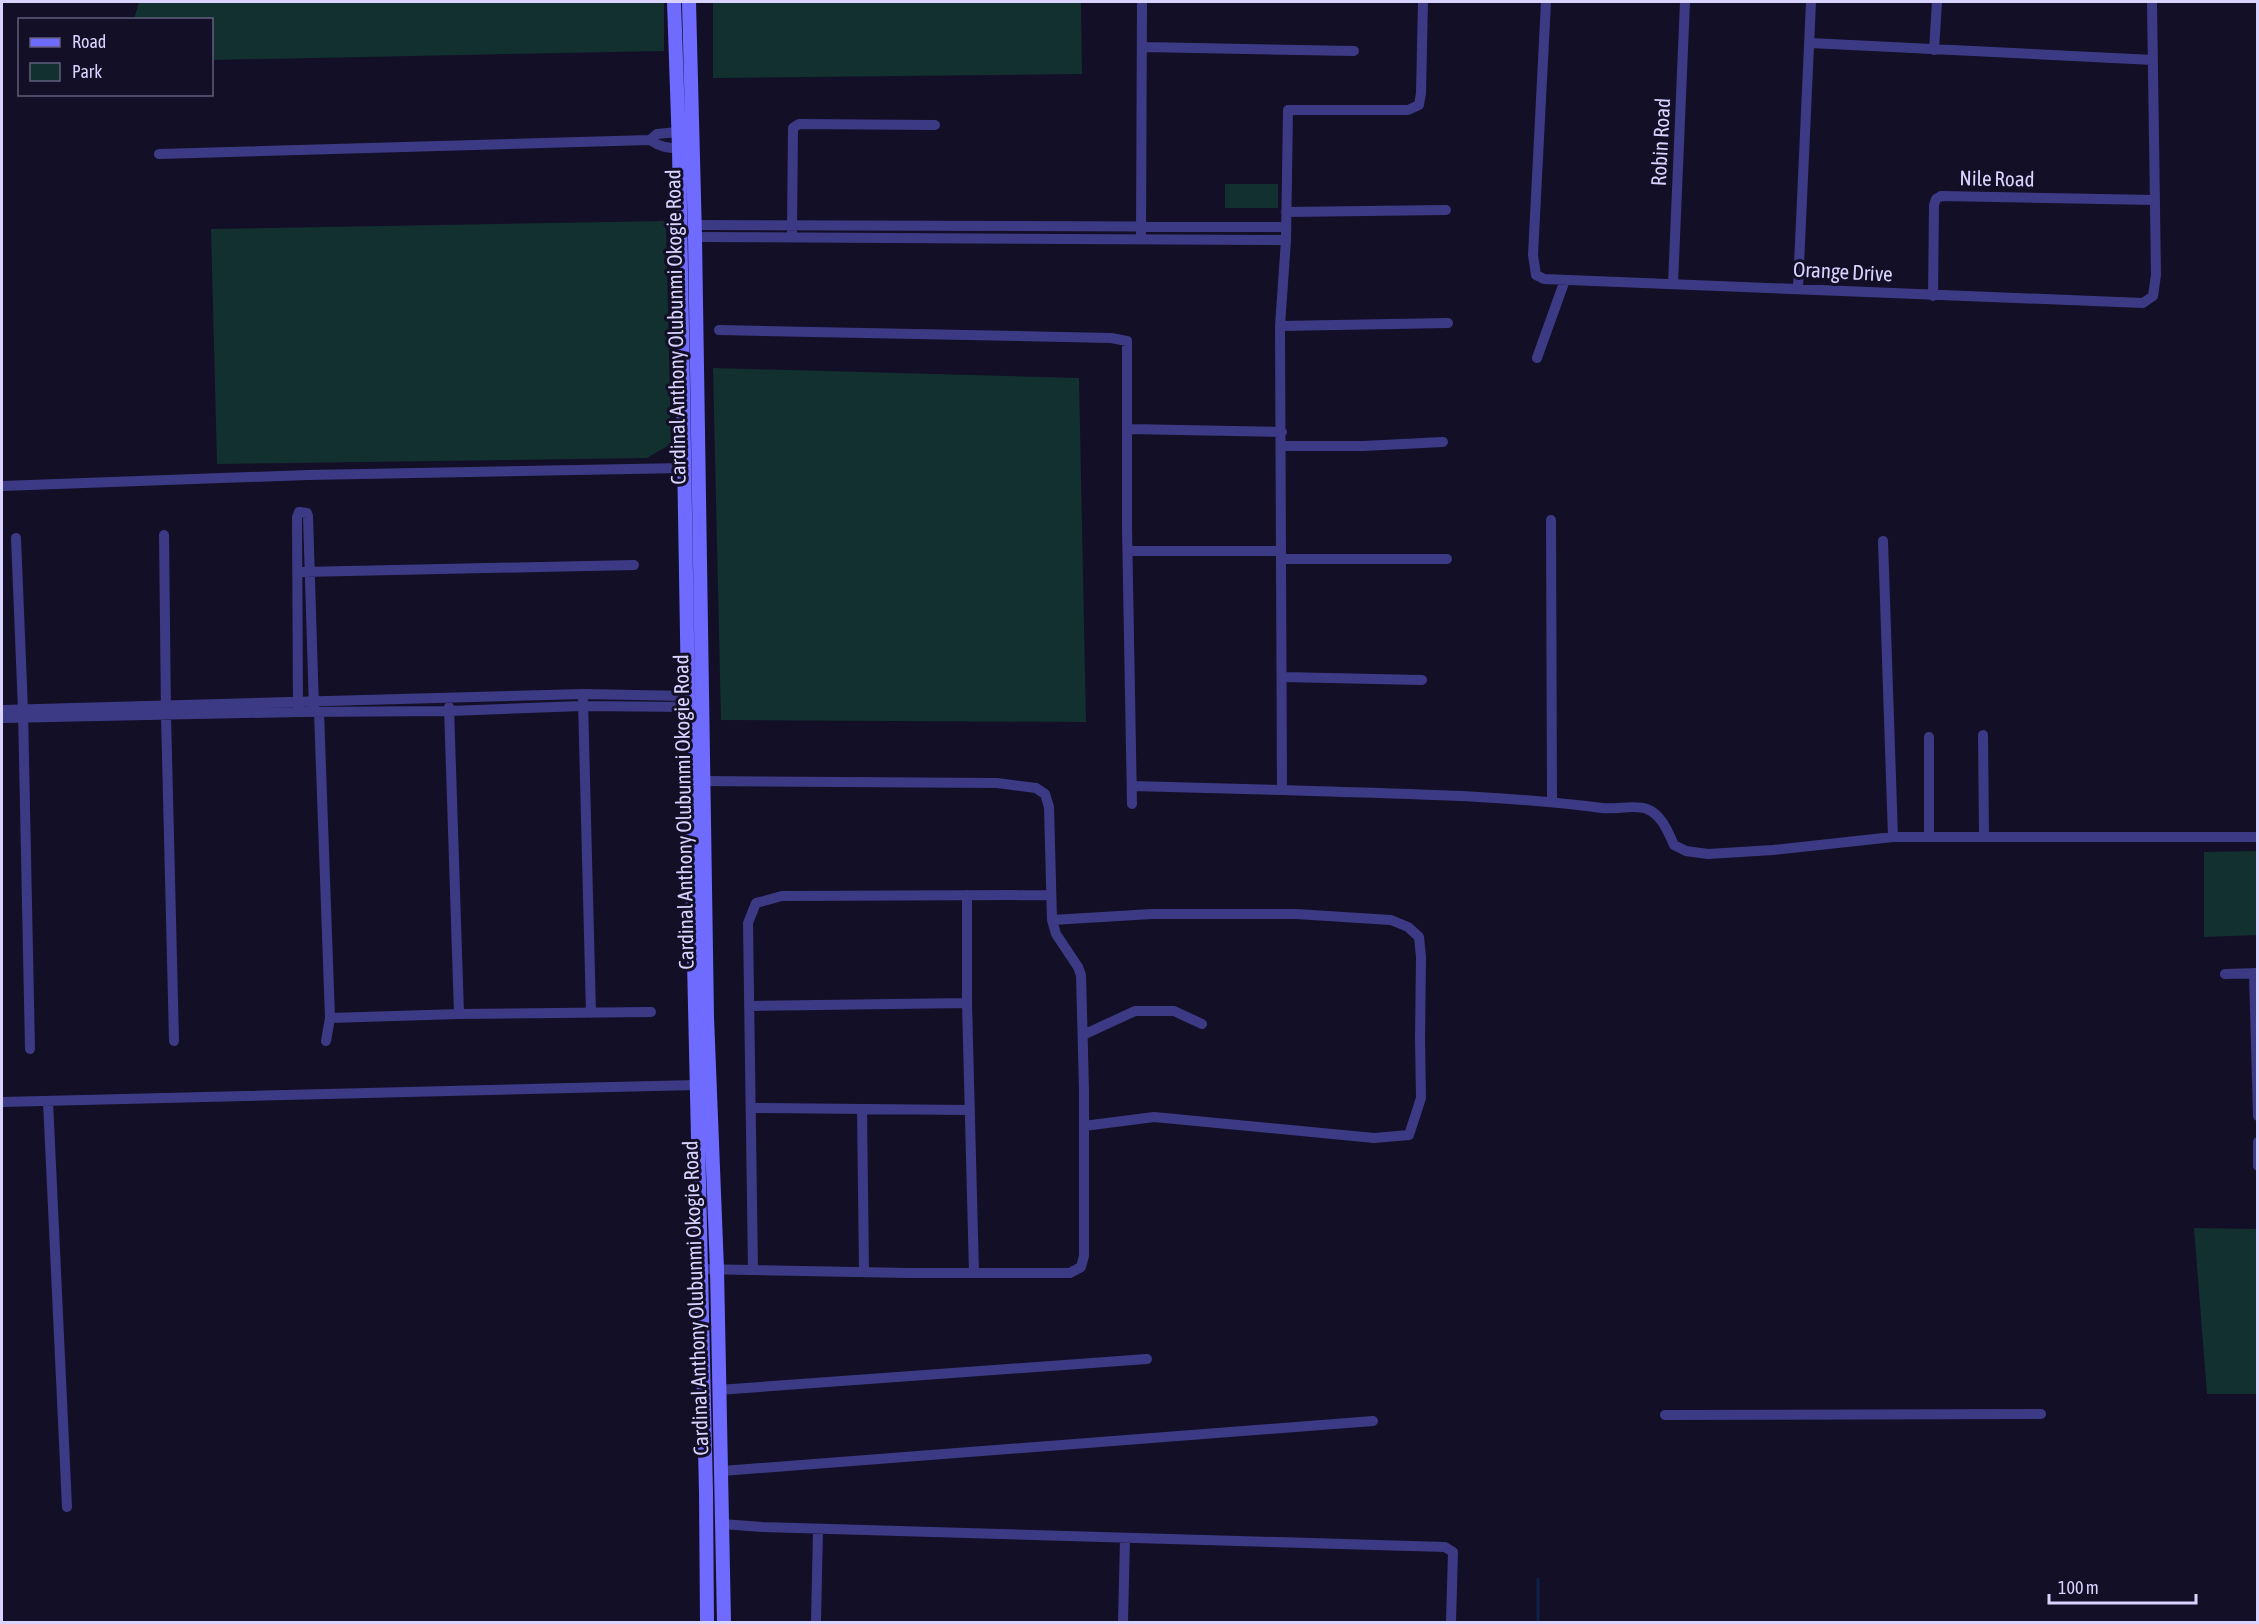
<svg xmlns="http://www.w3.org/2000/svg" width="2259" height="1624" viewBox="0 0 2259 1624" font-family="'Asap Condensed',sans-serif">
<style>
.green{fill:#12302f}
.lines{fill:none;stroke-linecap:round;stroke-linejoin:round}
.stream{stroke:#0c2248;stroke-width:3}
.street{stroke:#3d3a85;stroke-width:10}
.secondary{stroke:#6f6bff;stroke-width:14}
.labels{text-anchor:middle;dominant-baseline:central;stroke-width:6;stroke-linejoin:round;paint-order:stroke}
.street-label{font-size:21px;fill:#d9d4ff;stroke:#130f26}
</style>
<rect width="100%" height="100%" fill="#130f26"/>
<path class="green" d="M139,2H664V51L212,60V20L134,19Z
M713,2H1081L1082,74L713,78Z
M1225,184H1278V208H1225Z
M666,221L671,444L647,458L217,464L211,229Z
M713,368L1079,378L1086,722L721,720Z
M2257,851V935L2204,937V852Z
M2194,1228L2257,1229V1394H2207Z"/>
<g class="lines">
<path class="stream" d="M1538,1622V1579"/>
<path class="street" d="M1423,2L1421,93L1419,105L1408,110H1288L1286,240L1280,326L1282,790C1389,794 1496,794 1602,808C1616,810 1634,804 1647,809C1662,815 1668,832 1674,845L1686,851L1708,854L1773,850L1893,837H2258
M1546,2L1533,255L1536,275L1544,279L2143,303L2153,296L2156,275L2152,2
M1810,43L2153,60
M1143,47L1354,51
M1934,50L1937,2
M650,140L657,134L678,132
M159,154L650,140C660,147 667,148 679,148
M1286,212L1446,210
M695,225L1286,227
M792,232L793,128L799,124L935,125
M1141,233L1142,2
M695,237L1286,240
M1673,284L1685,2
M1798,287L1811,2
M1933,296L1934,205L1936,199L1941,196L2155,200
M1280,326L1448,323
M719,330L1111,338L1127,341V527L1132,804
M1537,358L1565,280
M1128,429L1282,432
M1282,446H1363L1443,442
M2,486L308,475L685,468
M1551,520L1552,801
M164,535L166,715L174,1041
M16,538L23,710L30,1049
M1883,541L1893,837
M1128,551H1281
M1282,559H1447
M302,572L634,565
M1282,677L1422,680
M583,701L591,1013
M449,707L459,1014
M298,708L297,517L299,512L307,513L308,516L314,709
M2,710L583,694L688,696
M319,712L330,1018L326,1041
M2,718L298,712L449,711L582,706L689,707
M1983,735L1984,836
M1929,737V837
M1132,786L1282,790
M967,895V1003L974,1273
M1052,920L1152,914H1296L1391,920L1408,927L1419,937L1421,957L1420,1039L1421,1098L1409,1135L1374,1138L1154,1117L1084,1126
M2254,973L2258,1116
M2225,974L2258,973
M749,1006L967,1003
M330,1018L459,1014L651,1012
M1083,1035L1135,1011H1174L1202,1024
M48,1101L67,1507
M2,1102L696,1085
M751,1108L970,1110
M862,1109L864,1271
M2258,1142V1166
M700,1269L908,1273H1070L1081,1267L1084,1256V1089L1081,975L1078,967L1056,934L1052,920L1049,807L1045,794L1036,788L997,783L704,781
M753,1270L748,923L756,903L782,896L1051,895
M718,1390L1147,1359
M1665,1415L2041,1414
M722,1471L1373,1421
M722,1524L762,1527L1445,1547L1453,1552L1451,1622
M816,1622L818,1529
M1123,1622L1125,1538"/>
<path class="secondary" d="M674,2L679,148L688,696L706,1492L707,1622
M689,2L695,237L707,1017L717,1269L724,1622"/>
</g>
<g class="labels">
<g class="street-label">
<text transform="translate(1660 142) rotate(-87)">Robin Road</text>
<text transform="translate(1997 178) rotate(1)">Nile Road</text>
<text transform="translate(1843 271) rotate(3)">Orange Drive</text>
<text transform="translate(675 327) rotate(-91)">Cardinal Anthony Olubunmi Okogie Road</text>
<text transform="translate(683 812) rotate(-91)">Cardinal Anthony Olubunmi Okogie Road</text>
<text transform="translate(695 1298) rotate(-92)">Cardinal Anthony Olubunmi Okogie Road</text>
</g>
</g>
<rect width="2259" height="1624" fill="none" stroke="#d9d4ff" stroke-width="6"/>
<rect x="18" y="18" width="195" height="78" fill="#130f26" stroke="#625e7d" stroke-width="1.5"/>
<rect x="30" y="38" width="30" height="9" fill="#6f6bff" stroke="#625e7d" stroke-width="1.5"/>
<text x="72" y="48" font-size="18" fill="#d9d4ff">Road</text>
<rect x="30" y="63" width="30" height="18" fill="#12302f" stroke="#625e7d" stroke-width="1.5"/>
<text x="72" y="78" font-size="18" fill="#d9d4ff">Park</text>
<path d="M2049 1594v9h147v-9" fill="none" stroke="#d9d4ff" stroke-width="3"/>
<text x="2058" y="1594" font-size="18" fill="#d9d4ff" stroke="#130f26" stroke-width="4.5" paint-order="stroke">100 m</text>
</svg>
